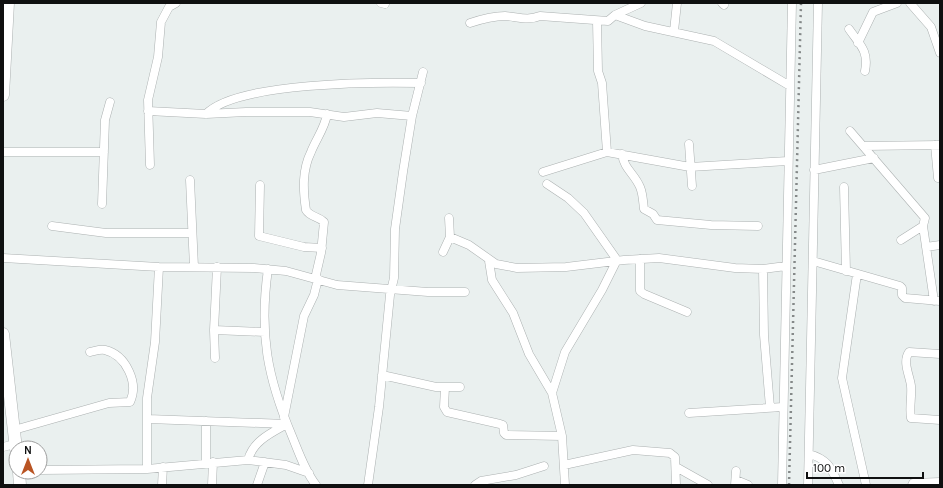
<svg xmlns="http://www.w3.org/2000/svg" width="943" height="488" viewBox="0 0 943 488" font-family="Karla,sans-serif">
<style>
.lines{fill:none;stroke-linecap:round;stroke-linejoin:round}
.minor-casing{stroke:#acb1b1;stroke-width:9}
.primary-casing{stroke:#acb1b1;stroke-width:13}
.minor{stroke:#fff;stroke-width:8}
.primary{stroke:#fff;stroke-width:12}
.rail{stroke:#858989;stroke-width:2.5;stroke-dasharray:2 4;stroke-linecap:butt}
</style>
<rect width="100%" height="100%" fill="#eaf0ef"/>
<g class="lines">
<g class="minor-casing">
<path id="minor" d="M381,3L385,4
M722,3L724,5
M910,3L931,27L940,53
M615,15L645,26L714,41L790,86
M597,21L598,71L602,83L607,152
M470,23C482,19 493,16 505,16C518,17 528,21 540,16L608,21L615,15L641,3
M849,29C860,45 869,51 865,71
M674,31L677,3
M858,43L873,12L897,3
M148,111L206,114L246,112H310L344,117L377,113L412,116
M206,114C236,82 376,82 421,83
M850,131L925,218L923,226L901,240
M689,144L692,186
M935,145L938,178
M864,146L940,145
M3,152H104
M622,154C624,169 634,173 640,187C643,194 643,202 644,209L653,214L657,220L711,225L758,226
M150,165L148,100L158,57L161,22L169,7L176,3
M814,170L874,158
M543,172L607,152L690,167L788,161
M190,180L194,267
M547,184L568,198L584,213L617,260
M260,185L259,236L304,247L322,248
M844,187L846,271
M102,204L105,120L110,102
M52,226L106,233H192
M923,226L934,301
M450,237L469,245L496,264L517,268L566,267L624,260L659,258L735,268L763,269L786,266
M926,247L940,245
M443,252L450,237L449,218
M3,258L159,267L254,268L286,271L337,285L428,292H465
M640,259V291L644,294L687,312
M489,261L492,280L513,313L529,354L552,393L562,436L565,485
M813,261L900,286L902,288V295L905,298L940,301
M268,269C259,333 267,377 292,436C299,453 305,471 316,485
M763,269L764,335L770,407
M857,274L842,378L866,485
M315,279L321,253L324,222C318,216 310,217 306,210C303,190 302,170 311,152C316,139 325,128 327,114
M214,330L265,332
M940,354L909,352C902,362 910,376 911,386C912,397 909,408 911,418L940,420
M215,358L214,330L217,267
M382,375L436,387H460
M445,387L444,407L447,412L500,424L503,425L504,433L506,435L562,436
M552,393L565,352L602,290L617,260
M689,413L783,407
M284,417L304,316L314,295L318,279
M148,419L287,424
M14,430L109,403L130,402C139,383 126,355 105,350C100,349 95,351 90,352
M3,447L15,444
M809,454C828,459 831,468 839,485
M248,460C253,441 271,433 287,424
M206,463V421
M564,465L633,450L670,453L675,457L676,485
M676,467L708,485
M147,469V398L155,342L159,267
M40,470L147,469L248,460L286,465L309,473
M736,480L748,485
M162,485L163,467
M212,485L213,462
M257,485L265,462
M368,485L379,407L390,295L394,278L395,229L403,172L412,116L423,72
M475,485L481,481L516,475L544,466
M735,485L736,471
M782,485L792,3
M808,485L818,3
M912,485L913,483L940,482"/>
</g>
<g class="primary-casing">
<path id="primary" d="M3,95L8,3
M3,334L16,449
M19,472L20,485"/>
</g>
<use href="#minor" class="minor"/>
<use href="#primary" class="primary"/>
<path class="rail" d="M789,485L801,3"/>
</g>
<rect width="943" height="488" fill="none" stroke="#0f1010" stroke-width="8"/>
<g transform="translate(28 460)"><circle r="19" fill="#ffffff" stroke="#9f9f9f"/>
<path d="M0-3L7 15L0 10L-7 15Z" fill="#b95423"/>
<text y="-6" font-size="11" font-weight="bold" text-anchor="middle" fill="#0f1010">N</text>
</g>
<path d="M807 472v6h116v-6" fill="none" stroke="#0f1010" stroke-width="2"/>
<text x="813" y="472" font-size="12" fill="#0f1010" stroke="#ffffff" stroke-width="3" paint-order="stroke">100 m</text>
</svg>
